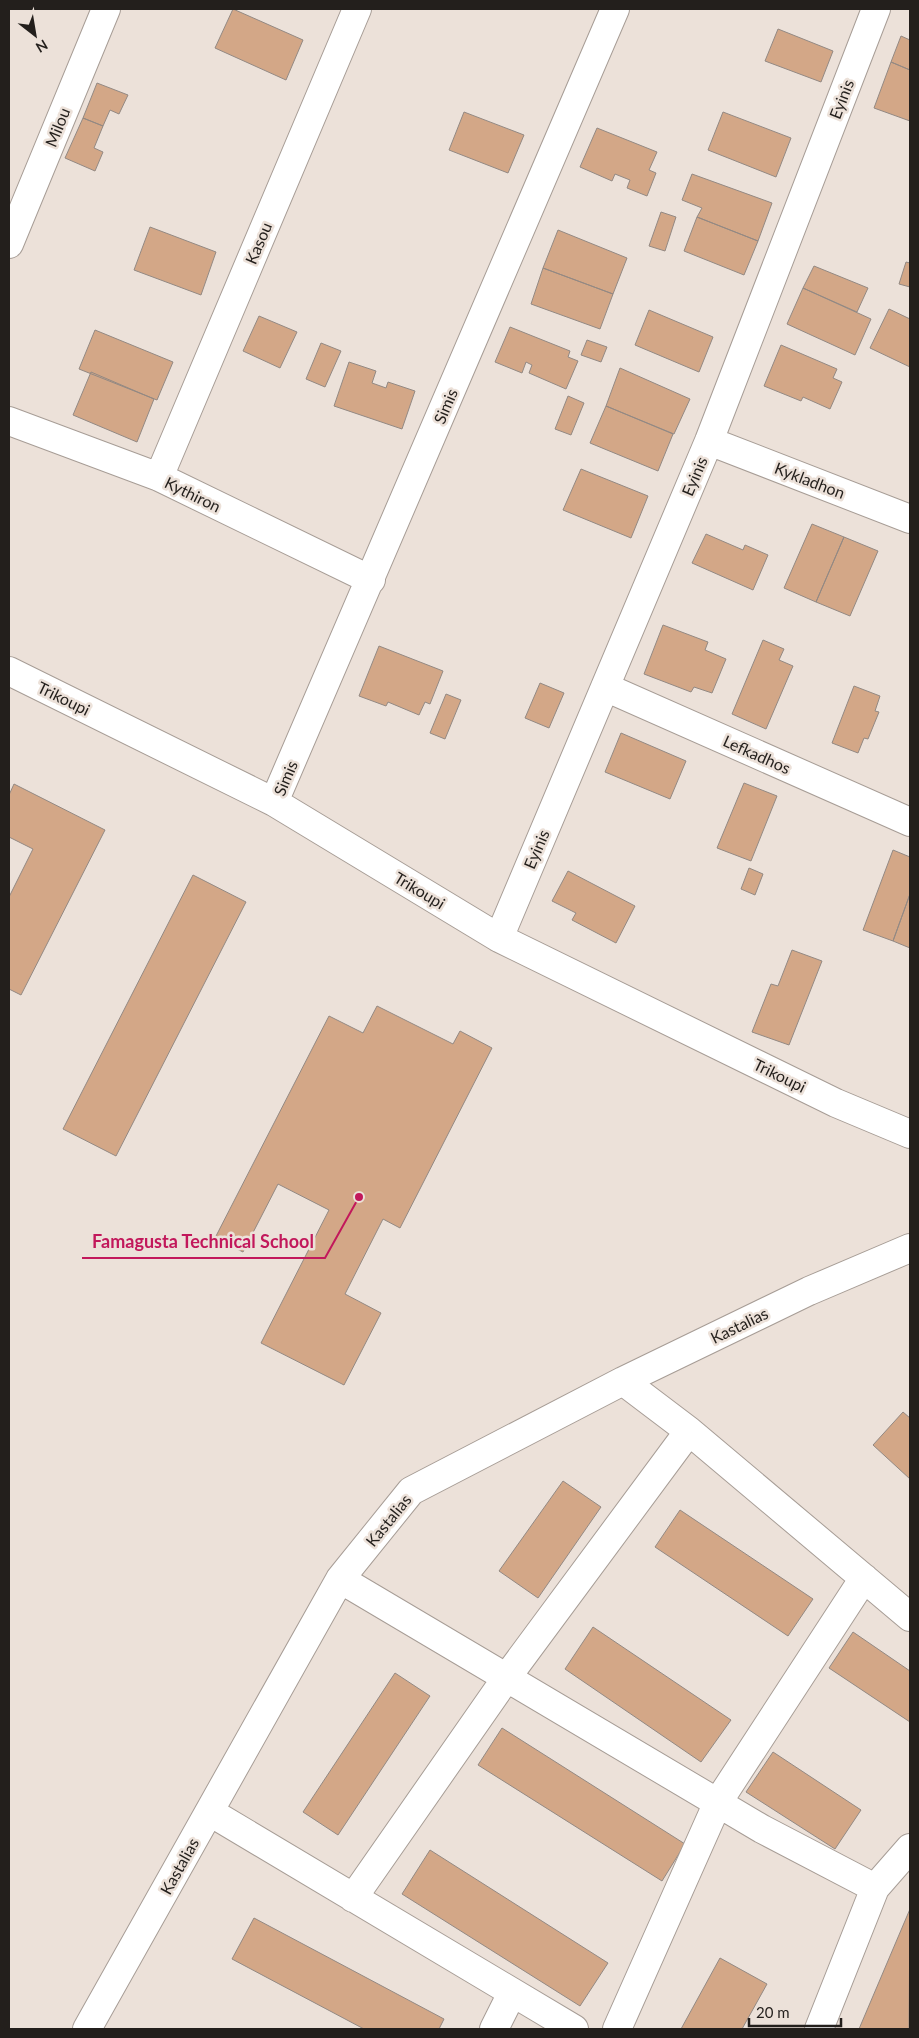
<svg xmlns="http://www.w3.org/2000/svg" width="919" height="2038" viewBox="0 0 919 2038" font-family="Lato,sans-serif">
<style>
.building{fill:#d3a787;stroke:#938983}
.lines{fill:none;stroke-linecap:round;stroke-linejoin:round}
.minor-casing{stroke:#a79d96;stroke-width:30}
.minor{stroke:#fff;stroke-width:28}
.labels{text-anchor:middle;dominant-baseline:central;stroke-width:5;stroke-linejoin:round;paint-order:stroke}
.street-label{font-size:16px;fill:#231f1c;stroke:#ece1d9}
.leader{fill:none;stroke:#c2185b;stroke-width:2}
.callout-dot{fill:#c2185b;stroke:#ece1d9;stroke-width:2}
.callout-label{font-size:18px;text-anchor:middle;font-weight:bold;fill:#c2185b;stroke:#ece1d9;stroke-width:5;stroke-linejoin:round;paint-order:stroke}
</style>
<rect width="100%" height="100%" fill="#ece1d9"/>
<path class="building" d="M233,9L303,40L286,80L215,48Z
M778,29L833,51L821,82L765,61Z
M901,36L910,40V70L891,62Z
M891,62L910,70V121L874,108Z
M97,83L128,95L119,114L110,110L103,126L83,118Z
M464,112L524,135L508,173L449,150Z
M723,112L791,138L776,177L708,150Z
M83,118L103,126L94,148L103,152L95,171L65,158Z
M597,128L657,152L649,170L656,173L647,196L627,188L630,180L615,174L612,181L580,167Z
M692,174L772,203L758,241L697,217L702,208L682,200Z
M661,212L676,217L665,251L649,246Z
M697,217L758,241L744,275L684,251Z
M150,227L216,252L201,295L134,270Z
M558,230L627,258L613,294L543,268Z
M906,262L910,263V287L899,284Z
M814,266L868,288L857,312L803,288Z
M543,268L613,294L600,329L531,304Z
M803,288L871,319L855,355L787,324Z
M889,309L910,319V367L870,348Z
M649,310L713,337L699,372L635,345Z
M259,316L297,332L280,368L243,351Z
M510,327L570,351L568,357L578,361L566,389L529,373L532,365L526,362L522,373L495,362Z
M95,330L173,362L157,400L79,369Z
M587,340L607,347L601,362L581,355Z
M321,343L341,351L325,387L306,379Z
M781,345L837,369L833,378L842,382L830,409L803,397L801,401L764,386Z
M349,362L376,371L372,383L386,388L388,382L415,391L402,429L334,406Z
M620,368L690,399L674,434L606,406Z
M91,372L154,399L137,442L73,415Z
M568,396L584,403L571,435L555,429Z
M606,406L673,434L658,471L590,443Z
M581,469L648,496L631,538L563,510Z
M812,524L844,537L816,602L784,588Z
M706,534L743,550L745,545L768,555L753,590L692,563Z
M844,537L878,551L850,616L816,602Z
M663,625L708,642L705,650L726,659L712,693L694,687L691,692L644,674Z
M763,640L784,649L779,660L793,666L766,729L732,714Z
M379,646L443,671L430,704L425,702L419,715L388,702L386,706L359,696Z
M540,683L564,693L549,728L525,718Z
M854,686L880,696L875,711L879,712L868,739L864,738L858,753L832,743Z
M446,694L461,700L445,739L430,733Z
M621,733L686,761L670,799L605,772Z
M744,783L777,796L751,861L717,848Z
M14,784L105,830L21,995L9,989V897L33,849L9,837V795Z
M893,850L910,857V894L893,941L863,930Z
M749,868L763,874L755,895L741,889Z
M568,871L635,906L616,943L572,920L576,913L552,901Z
M193,875L246,902L116,1156L63,1129Z
M910,894V948L893,941Z
M792,950L822,961L789,1045L752,1032L771,984L778,986Z
M377,1006L453,1044L460,1031L492,1048L400,1228L383,1219L345,1294L381,1313L344,1385L261,1343L329,1210L278,1184L243,1252L215,1238L329,1016L363,1033Z
M903,1412L910,1418V1479L873,1445Z
M563,1481L601,1507L538,1598L499,1571Z
M680,1510L813,1599L788,1636L655,1547Z
M593,1627L731,1720L701,1762L565,1669Z
M853,1632L910,1671V1722L829,1668Z
M395,1673L430,1696L338,1835L303,1812Z
M502,1728L685,1844L662,1881L478,1765Z
M773,1752L861,1810L835,1849L746,1792Z
M430,1850L608,1963L580,2006L402,1894Z
M910,1909L909,2029H859Z
M254,1918L444,2019L439,2029H364L232,1959Z
M720,1958L767,1984L742,2029H681Z"/>
<g class="lines">
<g class="minor-casing">
<path id="minor" d="M9,244L106,9
M9,421L159,477L371,580
M709,441L910,519
M159,477L357,9
M9,671L274,802L499,938L836,1103L910,1134
M605,687L910,822
M274,802L615,9
M499,938L709,441L876,9
M623,1381L689,1431L910,1617
M340,1579L762,1829L875,1888
M210,1812L574,2029
M353,1898L507,1677L689,1431
M87,2029L340,1579L411,1491L623,1381L809,1291L910,1248
M494,2029L512,1993
M617,2029L718,1802L864,1578
M819,2029L875,1888L910,1848"/>
</g>
<use href="#minor" class="minor"/>
</g>
<g class="labels">
<g class="street-label">
<text transform="translate(841 99) rotate(-69)">Eyinis</text>
<text transform="translate(57 127) rotate(-68)">Milou</text>
<text transform="translate(258 243) rotate(-67)">Kasou</text>
<text transform="translate(445 406) rotate(-67)">Simis</text>
<text transform="translate(694 476) rotate(-67)">Eyinis</text>
<text transform="translate(810 480) rotate(21)">Kykladhon</text>
<text transform="translate(193 494) rotate(26)">Kythiron</text>
<text transform="translate(64 698) rotate(26)">Trikoupi</text>
<text transform="translate(757 754) rotate(24)">Lefkadhos</text>
<text transform="translate(285 778) rotate(-67)">Simis</text>
<text transform="translate(536 849) rotate(-67)">Eyinis</text>
<text transform="translate(420 890) rotate(31)">Trikoupi</text>
<text transform="translate(780 1075) rotate(26)">Trikoupi</text>
<text transform="translate(739 1325) rotate(-26)">Kastalias</text>
<text transform="translate(388 1520) rotate(-51)">Kastalias</text>
<text transform="translate(179 1866) rotate(-61)">Kastalias</text>
</g>
</g>
<path class="leader" d="M359 1197L325 1258H82"/>
<circle class="callout-dot" cx="359" cy="1197" r="5"/>
<g class="callout-label">
<text x="203" y="1248">Famagusta Technical School</text>
</g>
<rect width="919" height="2038" fill="none" stroke="#231f1c" stroke-width="20"/>
<g transform="translate(35 35) rotate(149)" stroke="#ece1d9" stroke-width="4" paint-order="stroke">
<path d="M0-4L9 19L0 12L-9 19Z" fill="#231f1c"/>
<text y="-8" font-size="14" font-weight="bold" text-anchor="middle" fill="#231f1c">N</text>
</g>
<path d="M749 2018v8h92v-8" fill="none" stroke="#231f1c" stroke-width="2.5"/>
<text x="756" y="2018" font-size="15" fill="#231f1c" stroke="#ece1d9" stroke-width="4" paint-order="stroke">20 m</text>
</svg>
